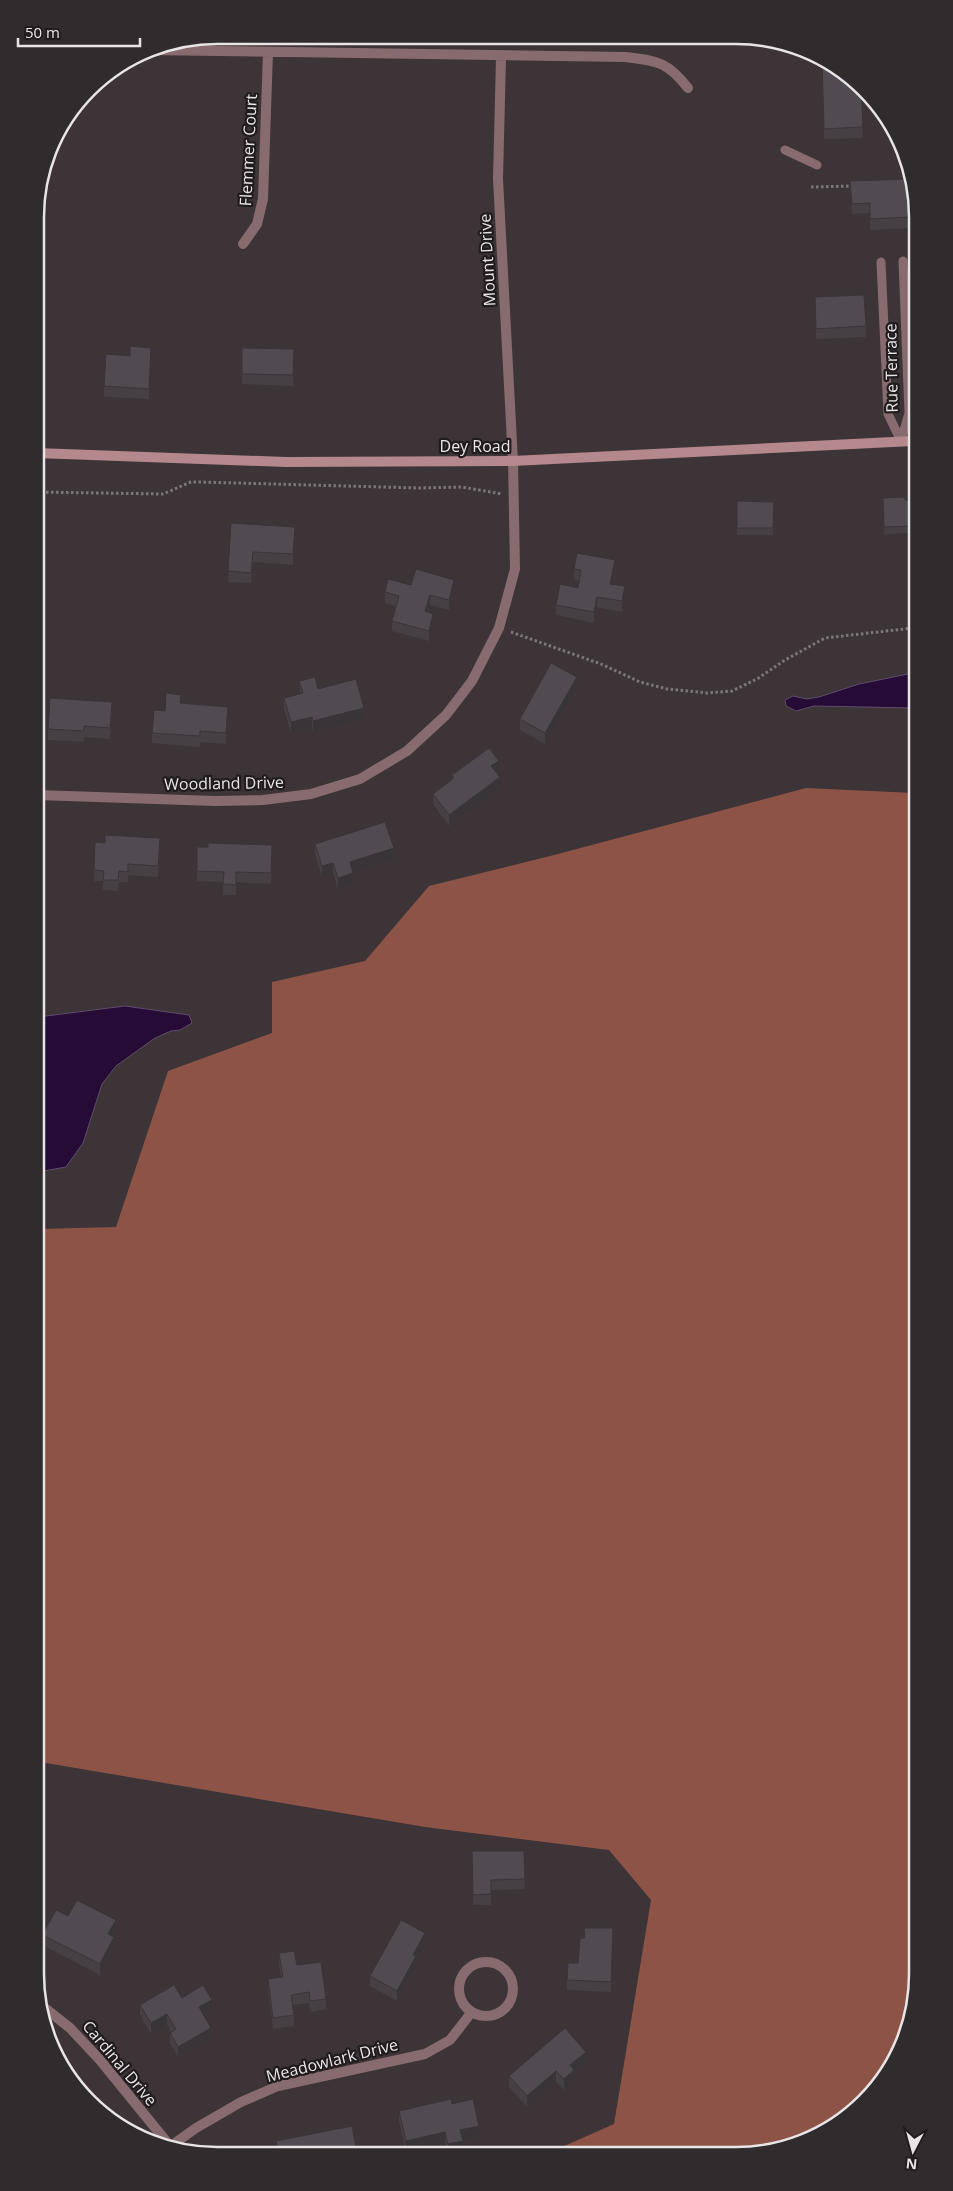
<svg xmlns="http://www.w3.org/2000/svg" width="953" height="2191" viewBox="0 0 953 2191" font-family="'Open Sans',sans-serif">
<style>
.forest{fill:#8e5347}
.water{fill:#250b36;stroke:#604c6b}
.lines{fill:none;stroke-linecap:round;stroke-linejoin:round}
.path{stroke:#7d7679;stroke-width:3;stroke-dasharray:2.5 2.5;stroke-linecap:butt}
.lane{stroke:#886b6e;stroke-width:9}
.street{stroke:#886b6e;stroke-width:10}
.secondary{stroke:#b5888d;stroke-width:10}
.wall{fill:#464045}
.shaded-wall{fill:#393438}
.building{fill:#514a50;stroke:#393438}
.labels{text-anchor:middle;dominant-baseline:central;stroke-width:4.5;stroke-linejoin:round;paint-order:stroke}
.street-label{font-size:16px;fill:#e9e4e6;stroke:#201c1e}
.rim{fill:none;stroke:#e9e4e6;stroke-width:2.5}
</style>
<rect width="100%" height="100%" fill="#3c3437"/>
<path class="forest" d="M806,788L914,793L918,1986L904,2043L880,2085L837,2126L783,2150L553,2151L614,2124L651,1900L609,1850L425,1827L40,1762L39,1229L116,1227L168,1071L272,1033V982L365,961L429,886L554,855Z"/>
<path class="water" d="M913,673L914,708L814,706L796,711L786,706L785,700L793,696L807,699L819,697L859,684Z
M125,1006L189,1015L192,1023L180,1030L171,1031L155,1038L116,1066L102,1084L83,1143L66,1167L38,1172V1017Z"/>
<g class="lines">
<path class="path" d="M905,184L912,183
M811,187L853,186
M36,492L163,494L191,482H200L419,488L462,487L502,494
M511,632L601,664L640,682L667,689L707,693L732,691L757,679L785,660L825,638L913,628"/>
<path class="lane" d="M785,150L817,165
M881,262L888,414L901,441L909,413L903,261"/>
<path class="street" d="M146,50L625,57C657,61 667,61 688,88
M243,244L257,224L263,199L268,52
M37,795L215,801L263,800L311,794L360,779L407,751L446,715L472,681L499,628L515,569L513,461L498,179L501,57
M459 1989a27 27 0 1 1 54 0a27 27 0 1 1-54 0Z
M41,2005L70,2028L100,2060L170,2146
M168,2148L196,2128L241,2102L278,2086L425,2054L450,2040L471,2013"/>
<path class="secondary" d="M36,453L286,462L513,461L913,441"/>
</g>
<path class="wall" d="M821,57L861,87L863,138L824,139Z
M850,181L910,217V228L870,230V213L852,214Z
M815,297L866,326V337L816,339Z
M242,348L294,349L293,386L242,384Z
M151,358L149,399L104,397V386Z
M883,498L905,500H913V533L884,534Z
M737,501L774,502L773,535H737Z
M231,523L295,537L293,565L253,562L251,583L228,582Z
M574,569L615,570L612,584L625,597L622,612L597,607L594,623L556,615V605L578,588L579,581L574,580Z
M411,585L454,591L449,610L430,605L428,612L433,624L429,641L392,631V621L396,606L385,603V592Z
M299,681L318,689L364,719L313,732L312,727L291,733L284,709V698L300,694Z
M577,688L545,744L520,730V719Z
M181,703L228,718L226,744L200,742V747L152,743V733L165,711Z
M112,712L110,739L84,737V742L48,740V729Z
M499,771L497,773L500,788L449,826L433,804V794L452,780V775Z
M315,844L394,859L353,872V884L338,889L333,873L322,877L315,854Z
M197,847L272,856L271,884L236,882V895H223V882L197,881Z
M160,849L158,877L128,875V882H119L118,891L103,890V881H94V870Z
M472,1851H524L525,1889L491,1890V1905H473Z
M68,1916L116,1931L113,1936L114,1947L100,1975L42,1945V1935Z
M584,1928L613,1939L611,1992L567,1990V1980L578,1963L584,1938Z
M425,1944L416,1961V1967L397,2001L370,1986V1976Z
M279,1953L297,1965L326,1999V2009L310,2012L309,2003L293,2005L294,2015V2026L273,2029L268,1989V1979L281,1977L279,1963Z
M182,1998L212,2010L203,2015L211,2038L178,2057L170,2043V2033L171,2032L167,2024L151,2034L140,2015V2005Z
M586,2063L574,2073V2081L564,2090L556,2082L527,2107L509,2087V2076Z
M452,2104L479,2136L463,2140V2151H447L445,2142L406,2151L399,2121V2111Z
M276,2141L357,2152H276Z"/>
<path class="shaded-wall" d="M151,348V358L149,399V389Z
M295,527V537L293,565V554Z
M615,560V570L610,594V584Z
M454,580V591L449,610V600Z
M625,586V597L622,612V601Z
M430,595V605L425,622V611Z
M597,597V607L594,623V612Z
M433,614V624L429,641V631Z
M577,677V688L545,744V733Z
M228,707V718L226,744V733Z
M364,708V719L313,732V721Z
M312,717V727L291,733V722Z
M499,761V771L491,777V766Z
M500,777V788L449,826V815Z
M394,848V859L350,873V862Z
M333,863V873L322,877V866Z
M353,873V884L338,889V878Z
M116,1920V1931L108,1944V1934Z
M425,1933V1944L416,1961V1967L397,2001V1991L413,1955Z
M114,1937V1947L100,1975V1964Z
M212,2000V2010L199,2018V2007Z
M167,2014V2024L151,2034V2023Z
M211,2028V2038L178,2057V2047Z
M586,2052V2063L574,2073V2081L564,2090V2079L570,2065Z
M556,2071V2082L527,2107V2096Z
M479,2126V2136L460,2141V2130Z
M445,2132V2142L406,2151V2141Z
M463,2141V2151H448V2144Z"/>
<path class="building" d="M822,57L856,80L861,87L863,127L824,129Z
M909,179L910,217L870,219V203L852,204L850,181Z
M864,295L866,326L816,329L815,297Z
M130,346L151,348L149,389L104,386L106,354L130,356Z
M242,348L294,349L293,375L242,374Z
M905,497V500H913V526L884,527L883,498Z
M737,501L774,502L773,528H737Z
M231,523L295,527L293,554L253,552L251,573L228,571Z
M577,553L615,560L610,584L625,586L622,601L597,597L594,612L556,605L560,584L578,588L581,570L574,569Z
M416,569L454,580L449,600L430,595L425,611L433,614L429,631L392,621L399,596L385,592L388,579L411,585Z
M551,663L577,677L545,733L520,719Z
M315,677L318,689L356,679L364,708L313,721L312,717L291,722L284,698L303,693L299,681Z
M166,693L181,695L180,703L228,707L226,733L200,731V736L152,733L154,710L165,711Z
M50,698L112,702L110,728L84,726V731L48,729Z
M489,748L499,761L491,766L500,777L449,815L433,794L454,778L452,775Z
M385,822L394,848L350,862L353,873L338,878L333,863L322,866L315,844Z
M105,835L160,838L158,866L128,864V872L119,871L118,880H103L104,871L94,870L95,842L105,843Z
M208,843L272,845L271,873L236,872V885L223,884L224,872L197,871V847H208Z
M472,1851H524L525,1879L491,1880V1894L473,1895Z
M77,1900L116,1920L108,1934L114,1937L100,1964L42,1935L56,1910L68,1916Z
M401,1920L425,1933L413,1955L416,1956L397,1991L370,1976Z
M584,1928H613L611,1982L567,1980L568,1963H578L580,1938H585Z
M294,1951L297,1965L321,1962L326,1999L310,2001L309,1992L291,1995L294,2015L273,2018L268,1979L283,1977L279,1953Z
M174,1985L182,1998L203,1985L212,2000L199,2007L211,2028L178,2047L170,2033L176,2029L167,2014L151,2023L140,2005Z
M565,2028L586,2052L570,2065L574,2070L564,2079L556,2071L527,2096L509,2076Z
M451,2099L452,2104L473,2099L479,2126L460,2130L463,2141L448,2144L445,2132L406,2141L399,2111Z
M352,2126L357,2152H278L276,2141Z"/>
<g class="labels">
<g class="street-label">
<text transform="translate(248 150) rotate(-87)">Flemmer Court</text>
<text transform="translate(487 260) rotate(-93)">Mount Drive</text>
<text transform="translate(891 368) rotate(-91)">Rue Terrace</text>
<text x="475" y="446">Dey Road</text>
<text transform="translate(224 783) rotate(-1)">Woodland Drive</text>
<text transform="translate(332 2060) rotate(-14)">Meadowlark Drive</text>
<text transform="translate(120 2063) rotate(50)">Cardinal Drive</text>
</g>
</g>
<path d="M0 0H953V2191H0ZM217 44H736A173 173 0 0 1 909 217V1974A173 173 0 0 1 736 2147H217A173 173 0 0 1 44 1974V217A173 173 0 0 1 217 44Z" fill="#302c2e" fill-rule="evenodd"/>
<path class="rim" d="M217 44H736A173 173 0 0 1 909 217V1974A173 173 0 0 1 736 2147H217A173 173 0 0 1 44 1974V217A173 173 0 0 1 217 44Z"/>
<g transform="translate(913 2151) rotate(186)" stroke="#201c1e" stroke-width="4" paint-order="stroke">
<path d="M0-4L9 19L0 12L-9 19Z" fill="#e9e4e6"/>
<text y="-8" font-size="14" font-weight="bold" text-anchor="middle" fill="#e9e4e6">N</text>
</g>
<path d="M18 38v8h122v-8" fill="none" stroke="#e9e4e6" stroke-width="2.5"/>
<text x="25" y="38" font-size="15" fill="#e9e4e6" stroke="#201c1e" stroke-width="4" paint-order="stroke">50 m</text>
</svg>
